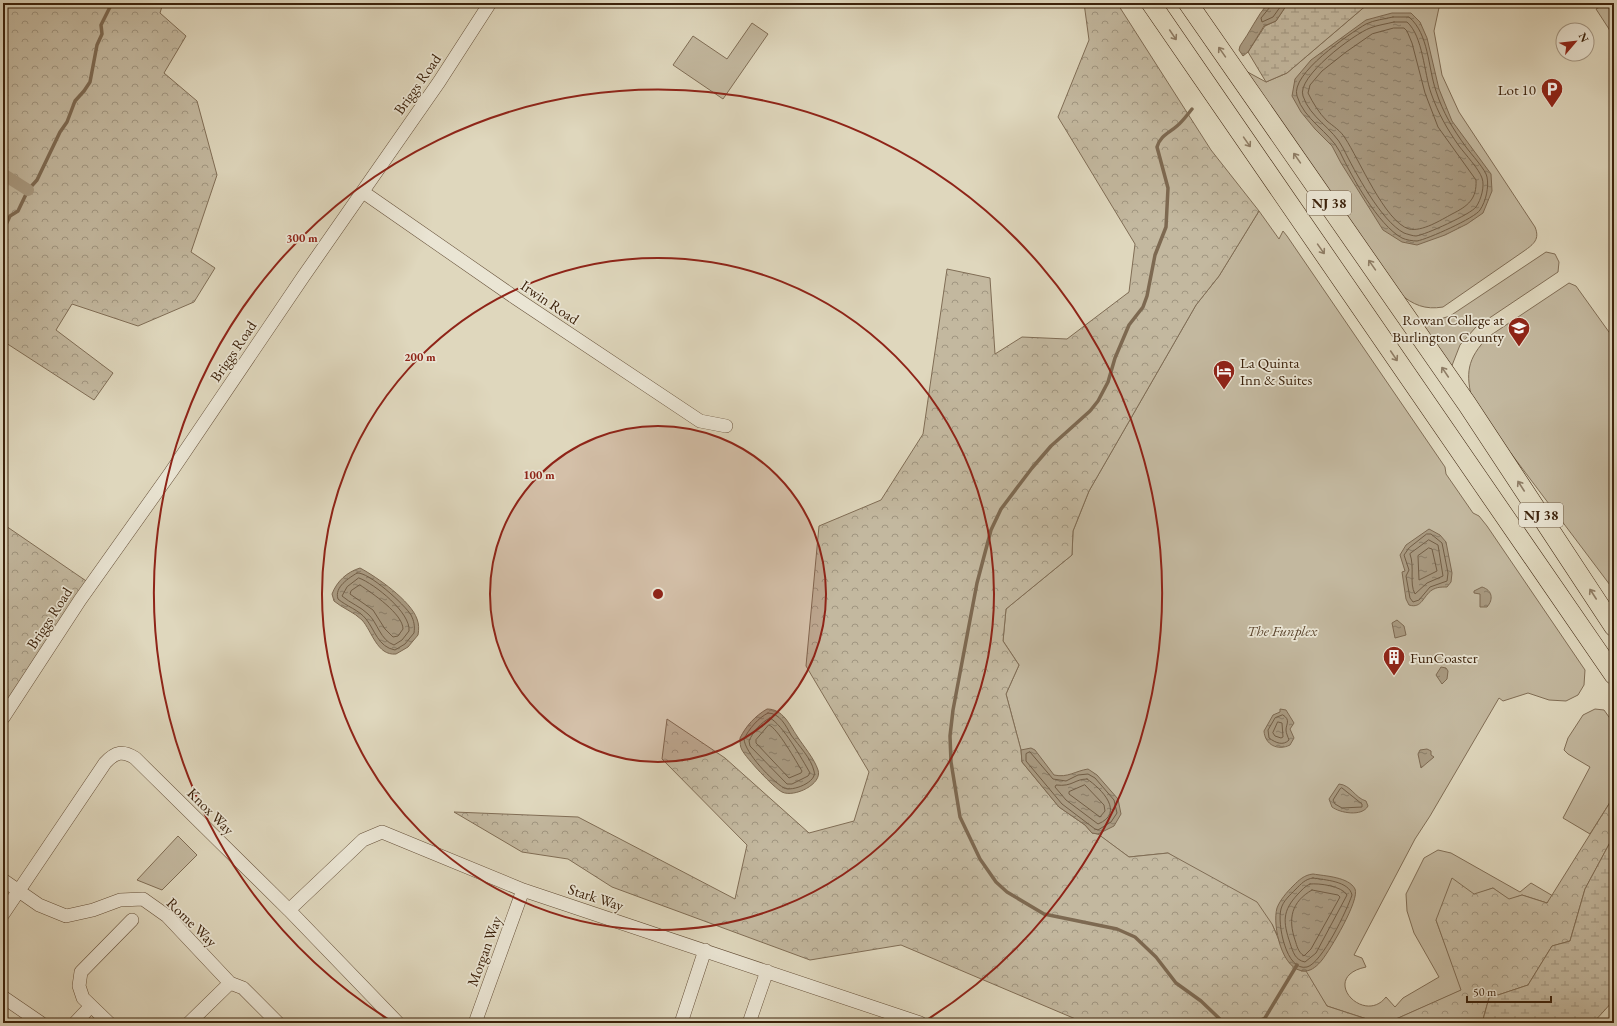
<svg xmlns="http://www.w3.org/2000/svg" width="1617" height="1026" viewBox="0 0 1617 1026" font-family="'EB Garamond',serif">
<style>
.green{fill:#c3b89f;stroke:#806d55}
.forest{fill:url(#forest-crowns);stroke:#806d55}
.wetland{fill:url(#wetland-marsh);stroke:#806d55}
.water{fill:url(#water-ripples);stroke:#7d6951}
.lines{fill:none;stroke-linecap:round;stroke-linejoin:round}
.shore{stroke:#725e46;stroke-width:1}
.stream{stroke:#7d6951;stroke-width:3.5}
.canal{stroke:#a89980;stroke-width:12}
.minor-casing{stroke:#654f38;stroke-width:14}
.highway-casing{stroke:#3c220b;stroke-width:20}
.minor{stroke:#eae5d4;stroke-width:13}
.highway{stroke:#dfd7bd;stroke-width:19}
.oneway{stroke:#8e7c64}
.ring{fill:none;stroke:#8f2418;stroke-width:2}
.labels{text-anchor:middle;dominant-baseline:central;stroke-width:3.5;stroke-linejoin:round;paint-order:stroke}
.shield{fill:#eae5d4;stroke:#705c47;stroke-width:1}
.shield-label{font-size:14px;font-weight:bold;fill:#3c220b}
.street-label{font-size:15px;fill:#3c220b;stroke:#eae5d4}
.poi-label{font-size:15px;fill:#3c220b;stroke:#eae5d4;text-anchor:end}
.park-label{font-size:15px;font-style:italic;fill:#5e4830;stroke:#eae5d4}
.centre{fill:#8f2418;stroke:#eae5d4;stroke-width:2}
.ring-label{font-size:12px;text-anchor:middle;font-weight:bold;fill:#8f2418;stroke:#eae5d4;stroke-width:3.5;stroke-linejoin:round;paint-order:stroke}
</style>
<defs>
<pattern id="forest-crowns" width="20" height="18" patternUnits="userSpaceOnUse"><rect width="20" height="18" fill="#c3b89f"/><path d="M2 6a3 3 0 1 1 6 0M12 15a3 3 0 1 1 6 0" fill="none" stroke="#a09580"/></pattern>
<pattern id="wetland-marsh" width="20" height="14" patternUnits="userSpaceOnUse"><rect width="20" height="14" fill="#c3b89f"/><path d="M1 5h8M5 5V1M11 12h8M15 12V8" fill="none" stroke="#a09580"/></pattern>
<pattern id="water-ripples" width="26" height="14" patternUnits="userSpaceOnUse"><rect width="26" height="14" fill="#a89980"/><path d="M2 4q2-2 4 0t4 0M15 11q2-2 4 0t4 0" fill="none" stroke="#8a7c67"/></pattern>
</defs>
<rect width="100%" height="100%" fill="#dfd7bd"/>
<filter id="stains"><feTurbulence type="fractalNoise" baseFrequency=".005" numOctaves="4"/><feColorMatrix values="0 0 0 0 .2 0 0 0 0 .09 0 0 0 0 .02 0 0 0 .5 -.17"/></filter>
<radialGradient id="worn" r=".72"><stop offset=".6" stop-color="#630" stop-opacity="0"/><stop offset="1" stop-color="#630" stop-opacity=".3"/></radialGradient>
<path class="green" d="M1369,3H1440L1434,31L1442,75L1459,112L1535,227C1540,239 1534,244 1524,251L1443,307C1425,310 1413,305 1399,293L1242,69L1266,82L1287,73Z
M1607,3H1614V44L1609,29L1596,9Z
M752,23L768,34L723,99L673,65L693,36L727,59Z
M1259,211L1279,239L1283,231L1287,236L1445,467L1446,474L1473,513L1479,516L1487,526L1585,670L1584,685L1578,695L1566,701L1549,700L1528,693L1503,701L1499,698L1430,816L1415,839L1354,955L1362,958L1366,967C1318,977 1364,1026 1386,997L1395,1007L1403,998L1439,977L1414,933L1407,911L1406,894L1424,858L1438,850L1451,853L1520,892L1531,883L1553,896L1547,903L1522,895L1509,900L1493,888L1474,895L1436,920L1462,990L1387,1023H1379L1327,1006L1277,932V935L1272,924L1168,853L1129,857L1103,838L1091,837L1021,750L1006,694L1019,665L1003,641L1006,609L1072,555L1073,531L1089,491L1196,305L1219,276Z
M1546,252L1555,254L1559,262L1558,272L1476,327L1460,345L1451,368L1418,319L1437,320L1450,316Z
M1569,283L1576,286L1614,339V577L1610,585L1473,403C1465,373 1467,359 1488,337Z
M1595,709L1604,710L1614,724V796L1590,834L1563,818L1590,767L1568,754L1564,750L1568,738L1583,715Z
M178,836L197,855L162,890L137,880Z"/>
<path class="forest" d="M3,3H163L160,13L186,36L164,73L197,101L217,175L191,252L215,268L194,302L138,326L72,304L56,330L113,373L94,400L6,343L3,346V193L5,189L3,187Z
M1084,3H1117L1211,150L1259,211L1219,276L1196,305L1089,491L1073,531L1072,555L1006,609L1003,641L1019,665L1006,694L1021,750L1022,762L1059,807L1085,825L1092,833L1098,834L1129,857L1168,853L1257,902L1272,924L1281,945L1301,971H1306L1327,1006L1379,1023H1085L901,945L810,960L612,887L568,859L522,852L454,812L578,817L735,899L747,845L662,759L667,719L725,758L809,833L854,821L869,772L806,666L819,526L881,500L923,434L947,269L990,278L995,354L1022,337L1067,339L1129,292L1135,244L1058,117L1089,40Z
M3,524L95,587L3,719Z
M1614,796V835L1585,889L1570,941L1552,946L1528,985L1489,998L1482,1023H1387L1461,990L1436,920L1452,878L1474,894L1493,888L1509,899L1522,895L1547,903Z"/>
<path class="wetland" d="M1288,3H1369L1287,73L1266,82L1248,52L1265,26L1276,21Z
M1614,835V1000L1593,1023H1482L1489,998L1528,985L1552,946L1570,941L1585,889Z"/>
<path class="water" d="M1268,3H1288L1276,21L1264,26L1248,52L1243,56L1239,50L1240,46C1250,32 1257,16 1268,3Z
M1392,13H1411L1420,22L1427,38L1439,89L1452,121L1491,174L1492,191L1483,213L1467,224L1445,235L1417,245L1402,242L1383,230L1341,163L1332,146L1315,129L1301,112L1292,96L1295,79L1311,60L1366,20Z
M1429,529L1440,535L1446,542L1452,573L1451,582L1447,587C1441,587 1437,587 1432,590C1423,596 1422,609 1409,605L1406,599L1402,572L1405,571L1400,555L1406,545Z
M360,568C377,577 411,601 417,619C419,624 419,629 418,635L408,647L396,654C377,656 372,631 362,620C354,612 342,608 334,601L332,594C337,581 347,572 360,568Z
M1482,587C1492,590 1494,599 1487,607H1480V594L1474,593V591Z
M1397,620L1404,626L1406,635L1395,638L1392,623Z
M1441,667L1446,668L1448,671L1447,679L1442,684L1436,675Z
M767,709C783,709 789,724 797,736C804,747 814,758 818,770C823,784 794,798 782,792C774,788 746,758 742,750C740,747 740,742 740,738C746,726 755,716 767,709Z
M1280,709L1286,710L1294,723L1290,729L1294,738L1290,745C1278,751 1265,745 1264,731L1273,715L1280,712Z
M1031,748L1035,750L1054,775C1068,778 1075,771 1088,769L1097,775L1118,799L1121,814L1114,826L1098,834L1092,833L1085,825L1059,807L1022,762L1021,750Z
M1427,749L1431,751V755L1434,757L1421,768L1418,754L1420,750Z
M1339,784C1351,785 1355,798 1366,801L1368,806C1362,817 1340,813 1332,807L1329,799Z
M1313,874C1325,876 1349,877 1355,889C1360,900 1330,950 1322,960C1318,965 1312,971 1305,971C1282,972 1272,925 1277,908C1280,900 1287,892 1293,886C1299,880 1304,875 1313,874Z"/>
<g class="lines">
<path class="shore" d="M1271,3L1270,7L1261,18L1262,22L1273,17L1283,3
M1393,17H1409C1429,34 1428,68 1436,91C1443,113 1453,129 1466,147C1471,154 1486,170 1487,177C1489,187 1486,201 1480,210C1475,218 1428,239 1417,241C1413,241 1406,240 1402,238C1378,225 1352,177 1340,152C1329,131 1304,120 1297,96C1290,74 1349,34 1366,24C1374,20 1385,19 1393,17Z
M1394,22H1407C1423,36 1424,73 1431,93C1438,113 1447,129 1459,146C1465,154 1479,169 1482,178C1485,186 1481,200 1476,207C1471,214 1425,235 1416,236C1413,236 1407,234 1404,233C1381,221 1355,172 1343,148C1333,128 1310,118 1303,96C1296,77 1354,34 1370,28C1378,25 1386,24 1394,22Z
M1394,28H1404L1407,31L1412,43L1425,93L1438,127L1476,180C1477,199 1468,206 1452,214C1441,220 1422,232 1409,229C1385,222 1359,159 1345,138C1341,131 1333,126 1327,121C1319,113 1313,103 1308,93L1310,85L1322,71L1346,52L1372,34Z
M1427,534H1431L1442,543L1448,573L1447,581L1430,587L1419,600L1413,602L1410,598L1406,576L1409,570L1404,555L1409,548Z
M1429,540L1438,545L1443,576L1427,583L1415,594C1409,583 1415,568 1410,554Z
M1429,548L1432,549L1437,571L1419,580L1418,556Z
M357,573C368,571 405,605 411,615C414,621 415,626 414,633L405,644L395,650C378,647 375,630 366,619C359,610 346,606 338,599C334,587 349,578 357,573Z
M359,578C375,584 411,613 409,631L402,640L394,645C380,640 378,623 368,614C361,607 350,603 342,596L347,587Z
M360,585C372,593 403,614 403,629L398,636L393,637L385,629L373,610L350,594L351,591Z
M768,713C780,713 786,726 791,735C799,746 811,758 814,771C818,782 792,792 784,788C772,781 745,753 744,739C749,729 758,718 768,713Z
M1283,715C1291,720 1286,724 1286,730C1286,733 1288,737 1289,740C1283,746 1276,743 1269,738L1268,730L1275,718Z
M770,718C783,725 802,759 810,773L808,776L792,784H787L750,746L749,741C753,732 761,722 770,718Z
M1278,722L1282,723L1283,737L1281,738L1275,736L1273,733Z
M769,725C777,727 797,763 802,771L801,773L789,778L756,743V740Z
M1030,752L1053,779L1066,781L1078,775L1088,774L1095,778L1114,800L1117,813L1111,822L1098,830L1095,829L1062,804L1026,761V754Z
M1087,779C1102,789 1125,813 1098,824L1066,800L1055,787L1056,785C1073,787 1074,779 1087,779Z
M1085,785L1104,805L1105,811L1100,817L1069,794V792Z
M1342,788L1362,804V807L1342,808L1335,804L1333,800L1340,789Z
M1313,878C1325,880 1349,881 1352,895C1347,910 1322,963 1307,967C1286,972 1277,923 1281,909C1283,901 1290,895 1296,889C1301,884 1305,879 1313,878Z
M1310,884C1319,883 1342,886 1347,895L1316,953L1305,962C1295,960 1293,952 1290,943C1283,922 1282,911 1298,894C1302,890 1305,886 1310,884Z
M1312,890L1338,895L1340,897L1311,949L1304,956C1298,952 1297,946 1295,940C1288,919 1291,902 1312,890Z"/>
<path class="stream" d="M1192,109C1187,115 1183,121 1177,126C1169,133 1160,136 1157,147L1168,188L1166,227L1155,255L1147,296L1143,307L1129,325L1115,358L1108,382L1098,401L1090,411L1051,446L1032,468L1001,509L991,530L977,583L953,710L950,736L951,762L960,817L980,859L996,882L1007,892L1044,914L1117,929L1135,937L1156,957L1176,983L1201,1001L1224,1023
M3,231L10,216L18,211L28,190L37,180L60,132L67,122L75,101L84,91L90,82L97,45L102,34L101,25L112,3
M1223,1021L1261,1020L1265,1018L1297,965
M1610,1023L1614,1019"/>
<path class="canal" d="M3,174L28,190"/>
<g class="minor-casing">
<path id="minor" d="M363,192L517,299L700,421L726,426
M3,718L80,600L171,472L303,277L439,82L490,3
M3,880L39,905L66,916L93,910L120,900L143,899L167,916L230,983L243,988L278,1023
M289,910L363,840L382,832L523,890L920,1023
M3,914L105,763C115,752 123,750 135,758L289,910L398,1023
M3,997L41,1023
M75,1023L91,1006
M109,1023L83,998L79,986L81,972L132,920
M189,1023L230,983
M475,1023L523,890
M681,1023L705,950
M749,1023L767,971"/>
</g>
<g class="highway-casing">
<path id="highway" d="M1151,3L1614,675
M1188,3L1467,404L1614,627"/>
</g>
<use href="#minor" class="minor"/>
<use href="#highway" class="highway"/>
</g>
<defs><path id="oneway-shaft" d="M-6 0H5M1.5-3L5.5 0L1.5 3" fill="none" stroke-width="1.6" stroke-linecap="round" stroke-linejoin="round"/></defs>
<g class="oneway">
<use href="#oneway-shaft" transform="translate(1173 35) rotate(56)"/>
<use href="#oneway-shaft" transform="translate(1222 52) rotate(-125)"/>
<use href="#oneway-shaft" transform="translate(1247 142) rotate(55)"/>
<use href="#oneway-shaft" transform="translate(1297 158) rotate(-125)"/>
<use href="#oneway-shaft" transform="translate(1321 249) rotate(55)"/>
<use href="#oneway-shaft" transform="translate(1372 265) rotate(-125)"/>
<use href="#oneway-shaft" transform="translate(1394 356) rotate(56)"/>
<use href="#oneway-shaft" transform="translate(1445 372) rotate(-124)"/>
<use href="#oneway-shaft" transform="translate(1521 486) rotate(-123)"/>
<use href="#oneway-shaft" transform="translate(1593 594) rotate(-123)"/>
</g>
<circle cx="658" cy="594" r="168" fill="#8f2418" fill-opacity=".12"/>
<g class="ring">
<circle cx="658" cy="594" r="168"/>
<circle cx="658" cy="594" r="336"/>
<path d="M391 1021A504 504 0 1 1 925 1021"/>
</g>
<defs>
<g id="parking-pin" transform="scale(1.15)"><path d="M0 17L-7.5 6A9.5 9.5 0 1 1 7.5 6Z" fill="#8f2418" stroke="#eae5d4"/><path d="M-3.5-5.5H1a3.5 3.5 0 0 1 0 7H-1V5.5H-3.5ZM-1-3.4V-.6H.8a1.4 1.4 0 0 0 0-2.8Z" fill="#fff"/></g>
<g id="university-pin" transform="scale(1.15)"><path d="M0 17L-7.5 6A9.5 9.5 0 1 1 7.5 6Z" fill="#8f2418" stroke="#eae5d4"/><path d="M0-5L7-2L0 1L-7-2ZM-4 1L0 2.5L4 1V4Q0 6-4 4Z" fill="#fff"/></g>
<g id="hotel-pin" transform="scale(1.15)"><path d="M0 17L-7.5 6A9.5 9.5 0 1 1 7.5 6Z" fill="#8f2418" stroke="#eae5d4"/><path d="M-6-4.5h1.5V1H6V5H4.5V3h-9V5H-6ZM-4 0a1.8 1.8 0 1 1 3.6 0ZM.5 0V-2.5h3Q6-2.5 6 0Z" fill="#fff"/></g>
<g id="building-pin" transform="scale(1.15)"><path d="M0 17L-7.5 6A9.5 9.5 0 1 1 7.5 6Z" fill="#8f2418" stroke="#eae5d4"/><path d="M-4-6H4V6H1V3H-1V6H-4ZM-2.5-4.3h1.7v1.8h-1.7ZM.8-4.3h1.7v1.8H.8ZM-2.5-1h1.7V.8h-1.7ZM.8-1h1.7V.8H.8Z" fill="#fff"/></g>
</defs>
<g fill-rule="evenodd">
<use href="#parking-pin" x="1552" y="89"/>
<use href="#university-pin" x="1519" y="328"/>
<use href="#hotel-pin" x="1224" y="371"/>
<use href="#building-pin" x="1394" y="657"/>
</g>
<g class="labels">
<g class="shield">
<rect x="1307" y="191" width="44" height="24" rx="3"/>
<rect x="1519" y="503" width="44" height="24" rx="3"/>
</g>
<g class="shield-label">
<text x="1329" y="203">NJ 38</text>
<text x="1541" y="515">NJ 38</text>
</g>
<g class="street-label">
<text transform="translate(417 84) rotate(-55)">Briggs Road</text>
<text transform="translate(550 302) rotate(34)">Irwin Road</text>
<text transform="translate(233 351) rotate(-56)">Briggs Road</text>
<text transform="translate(49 618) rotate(-57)">Briggs Road</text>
<text transform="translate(211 811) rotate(45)">Knox Way</text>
<text transform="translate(596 897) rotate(18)">Stark Way</text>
<text transform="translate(192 922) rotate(44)">Rome Way</text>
<text transform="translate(484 951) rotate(-70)">Morgan Way</text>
</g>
<g class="poi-label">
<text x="1536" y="89">Lot 10</text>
<text x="1504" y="319">Rowan College at<tspan x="1504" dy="17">Burlington County</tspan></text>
<text x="1240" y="362" text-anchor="start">La Quinta<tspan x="1240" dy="17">Inn &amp; Suites</tspan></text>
<text x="1410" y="657" text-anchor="start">FunCoaster</text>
</g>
<g class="park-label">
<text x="1282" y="630">The Funplex</text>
</g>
</g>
<circle cx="658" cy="594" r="6" class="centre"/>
<g class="ring-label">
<text x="302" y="242">300 m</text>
<text x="420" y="361">200 m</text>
<text x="539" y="479">100 m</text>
</g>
<rect width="1617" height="1026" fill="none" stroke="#dfd7bd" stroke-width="16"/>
<rect x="4" y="4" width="1609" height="1018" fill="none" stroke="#3c220b" stroke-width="2"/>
<rect x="8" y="8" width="1601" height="1010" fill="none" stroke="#3c220b"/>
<g transform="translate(1575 42) rotate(62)"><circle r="19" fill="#eae5d4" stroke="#a49784"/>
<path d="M0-3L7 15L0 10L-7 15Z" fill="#8f2418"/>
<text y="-6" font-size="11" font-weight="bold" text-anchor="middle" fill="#3c220b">N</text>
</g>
<path d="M1467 996v6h84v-6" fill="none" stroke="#3c220b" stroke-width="2"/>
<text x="1473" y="996" font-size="12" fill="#3c220b" stroke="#eae5d4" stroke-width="3" paint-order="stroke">50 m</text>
<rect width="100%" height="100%" filter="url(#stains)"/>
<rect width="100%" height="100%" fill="url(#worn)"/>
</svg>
